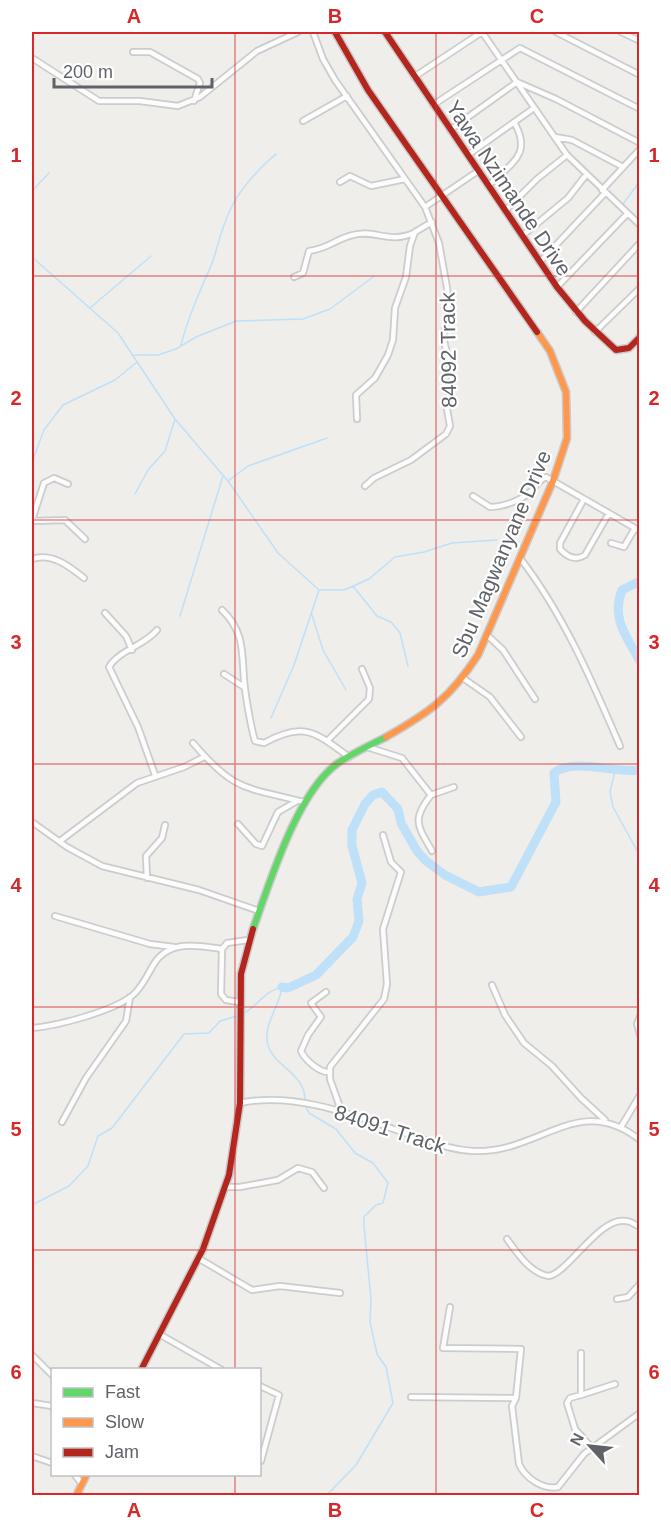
<svg xmlns="http://www.w3.org/2000/svg" width="671" height="1527" viewBox="0 0 671 1527" font-family="Helvetica,sans-serif">
<style>
.lines{fill:none;stroke-linecap:round;stroke-linejoin:round}
.stream{stroke:#bfe0f9;stroke-width:1.5}
.river{stroke:#bfe0f9;stroke-width:9}
.street-casing{stroke:#cbcccc;stroke-width:8}
.fast-casing{stroke:#cacacb;stroke-width:9}
.slow-casing{stroke:#cacacb;stroke-width:9}
.jam-casing{stroke:#cacacb;stroke-width:9}
.street{stroke:#fdfcfc;stroke-width:4.5}
.fast{stroke:#63d668;stroke-width:6}
.slow{stroke:#ff974d;stroke-width:6}
.jam{stroke:#b3261e;stroke-width:6}
.grid{fill:none;stroke:#d62828;stroke-width:1.5;stroke-opacity:0.55}
.labels{text-anchor:middle;dominant-baseline:central;stroke-width:4.5;stroke-linejoin:round;paint-order:stroke}
.street-label{font-size:21px;fill:#5f6368;stroke:#fff}
.neatline{fill:none;stroke:#d62828;stroke-width:2}
.grid-label{font-size:20px;text-anchor:middle;font-weight:bold;fill:#d62828}
</style>
<rect width="100%" height="100%" fill="#efeeea"/>
<g class="lines">
<path class="stream" d="M32,191L49,173
M623,204L640,181
M32,257L118,333L175,419L228,481L278,553L319,590H344L369,579L395,557L424,552L452,543L497,540
M90,308L151,256
M181,345C188,318 199,293 210,268C216,255 218,241 223,228C233,196 252,175 276,154
M133,355H158L176,349L196,337L236,321L303,319L330,309L373,277
M32,462L44,430L63,405L115,380L137,362
M228,481L248,466L327,438
M135,494L148,470L165,451L175,419
M353,586L377,616L391,622L400,633L408,666
M312,615L323,650L346,690
M180,616L223,476
M271,718L294,665L319,590
M615,771L610,792L613,807L640,856
M242,1014C258,1007 263,991 282,987C280,1005 265,1022 267,1041C271,1067 306,1072 305,1101
M305,1105L309,1113L336,1129L355,1153L373,1163L388,1183L383,1203L376,1205L364,1217V1226L371,1299L370,1322L377,1354L386,1367L393,1403L356,1465L326,1496
M32,1205L69,1186L88,1166L98,1136L112,1128L184,1034L209,1033L220,1021L237,1016"/>
<path class="river" d="M640,581L622,590C611,618 626,636 640,661
M282,987L288,988L316,975L353,937L359,921L357,899L362,883L352,846V830L365,804L373,795L382,792L398,809L401,823L417,851L426,861L445,875L479,892L511,887L556,802L554,773C574,757 615,774 640,770"/>
<g class="street-casing">
<path id="street" d="M313,32L323,59L335,80L425,207L478,171
M482,32L567,155L640,225
M556,32L640,75
M621,32L640,41
M133,52H150L198,79L200,83L194,101
M32,58L99,101H140L178,106L200,97L257,51L298,32
M414,77L482,32
M433,105L520,48L640,109
M303,121L347,96
M450,130L517,82L556,99L640,143
M555,137L572,140L623,167
M468,155L534,108
M340,182L350,176L371,186L405,179
M488,186C511,163 533,155 514,122
M602,190L640,149
M505,211L537,179L567,155
M522,236L568,198L586,175
M540,262L605,193
M294,277L303,273L309,251C330,248 335,239 353,235C375,229 388,244 414,233
M557,287L627,214
M576,312L640,243
M595,332L640,288
M357,419L356,395L375,378L388,355L393,340L395,308L406,277L410,246L415,232L432,222
M365,486L374,478L411,460L446,434L450,426L447,409L452,377L443,336L449,317L447,288L439,243L425,207
M473,496L490,507C503,507 523,500 532,490C537,485 539,480 546,477L640,531
M584,499L560,543V549C567,557 576,561 585,555L609,513
M32,520L44,483L54,478L68,484
M32,521L65,520L85,539
M611,543L624,547L635,528
M520,558C564,615 592,681 620,746
M32,559C51,552 69,566 84,578
M222,610C244,631 242,651 244,680C245,693 251,728 255,741L264,743C304,721 315,732 349,757
M105,613L126,636L132,650
M487,635L503,650L535,699
M224,674L244,687
M463,678L490,697L521,737
M327,741L369,699L370,688L362,669
M193,743C235,792 245,787 304,802
M367,747L402,758L431,795L454,787
M155,775L138,727L109,667C119,650 144,646 157,630
M431,795C411,820 418,826 432,851
M32,822L67,847L102,866L199,890L259,911
M238,824L256,844L262,846L278,812L297,801
M60,841L137,783L184,767L204,757
M147,878L146,856L162,838L165,825
M55,916L150,944L174,947
M222,949L221,994L226,1000L239,1002
M492,985L505,1015L524,1043L552,1066L581,1098L605,1120
M326,992L311,1003L321,1017L308,1035L301,1051C305,1060 319,1072 328,1072
M640,1016L637,1024L640,1035
M32,1028C57,1026 114,1011 133,995C143,986 147,975 154,964C169,940 197,945 222,949L227,943L248,940
M240,1103C295,1091 356,1116 408,1134C430,1141 449,1150 473,1151C540,1154 578,1091 640,1140
M342,1113L330,1079V1067L384,999L387,984L383,929L401,872L391,862L383,835
M62,1122L86,1078L126,1021L130,997
M621,1127L640,1095
M226,1187H240L278,1180L298,1168L312,1172L324,1188
M507,1239C517,1253 531,1274 549,1276C569,1272 600,1216 626,1221C631,1221 635,1225 640,1227
M198,1258L252,1290L280,1286L340,1293
M617,1299L628,1297L640,1284
M450,1307L443,1348L521,1349L516,1398L512,1406L519,1464C525,1478 543,1490 558,1487L584,1454L640,1413
M159,1334L222,1370
M581,1353V1395L570,1398L567,1403L575,1429L591,1447
M32,1355L52,1375
M260,1386L279,1395L261,1461
M581,1395L615,1384
M411,1397L516,1398
M32,1403L52,1406
M32,1456L52,1463
M74,1474L82,1484"/>
</g>
<g class="fast-casing">
<path id="fast" d="M253,929C270,882 297,792 338,763C353,753 370,745 386,737"/>
</g>
<g class="slow-casing">
<path id="slow" d="M386,737C430,712 450,698 478,655L553,481L567,438L566,392L550,351L537,332
M76,1496L87,1474"/>
</g>
<g class="jam-casing">
<path id="jam" d="M335,32L368,90L537,332
M385,32L557,287L585,321L616,350L629,348L640,337
M141,1370L203,1249L229,1175L240,1103L241,974L253,929"/>
</g>
<use href="#street" class="street"/>
<use href="#fast" class="fast"/>
<use href="#slow" class="slow"/>
<use href="#jam" class="jam"/>
</g>
<path class="grid" d="M235,32V1370M436,32V1496M32,276H640M32,520H640M32,764H640M32,1007H640M32,1250H640M235,1474V1496"/>
<g class="labels">
<g class="street-label">
<text transform="translate(509 188) rotate(56)">Yawa Nzimande Drive</text>
<text transform="translate(448 350) rotate(-91)">84092 Track</text>
<text transform="translate(501 554) rotate(-67)">Sbu Magwanyane Drive</text>
<text transform="translate(390 1129) rotate(18)">84091 Track</text>
</g>
</g>
<rect width="671" height="1527" fill="none" stroke="#ffffff" stroke-width="66"/>
<rect x="51" y="1368" width="210" height="108" fill="#ffffff" stroke="#bfc1c3" stroke-width="1.5"/>
<rect x="63" y="1388" width="30" height="9" fill="#63d668" stroke="#bfc1c3" stroke-width="1.5"/>
<text x="105" y="1398" font-size="18" fill="#5f6368">Fast</text>
<rect x="63" y="1418" width="30" height="9" fill="#ff974d" stroke="#bfc1c3" stroke-width="1.5"/>
<text x="105" y="1428" font-size="18" fill="#5f6368">Slow</text>
<rect x="63" y="1448" width="30" height="9" fill="#b3261e" stroke="#bfc1c3" stroke-width="1.5"/>
<text x="105" y="1458" font-size="18" fill="#5f6368">Jam</text>
<g transform="translate(590 1446) rotate(297)" stroke="#ffffff" stroke-width="4.5" paint-order="stroke">
<path d="M0-4.5L10 22L0 15L-10 22Z" fill="#5f6368"/>
<text y="-9" font-size="16" font-weight="bold" text-anchor="middle" fill="#5f6368">N</text>
</g>
<path d="M54 78v9h158v-9" fill="none" stroke="#5f6368" stroke-width="3"/>
<text x="63" y="78" font-size="18" fill="#5f6368" stroke="#ffffff" stroke-width="4.5" paint-order="stroke">200 m</text>
<rect x="33" y="33" width="605" height="1461" class="neatline"/>
<g class="grid-label">
<text x="134" y="23">A</text>
<text x="335" y="23">B</text>
<text x="537" y="23">C</text>
<text x="16" y="162">1</text>
<text x="654" y="162">1</text>
<text x="16" y="405">2</text>
<text x="654" y="405">2</text>
<text x="16" y="649">3</text>
<text x="654" y="649">3</text>
<text x="16" y="892">4</text>
<text x="654" y="892">4</text>
<text x="16" y="1136">5</text>
<text x="654" y="1136">5</text>
<text x="16" y="1379">6</text>
<text x="654" y="1379">6</text>
<text x="134" y="1517">A</text>
<text x="335" y="1517">B</text>
<text x="537" y="1517">C</text>
</g>
</svg>
